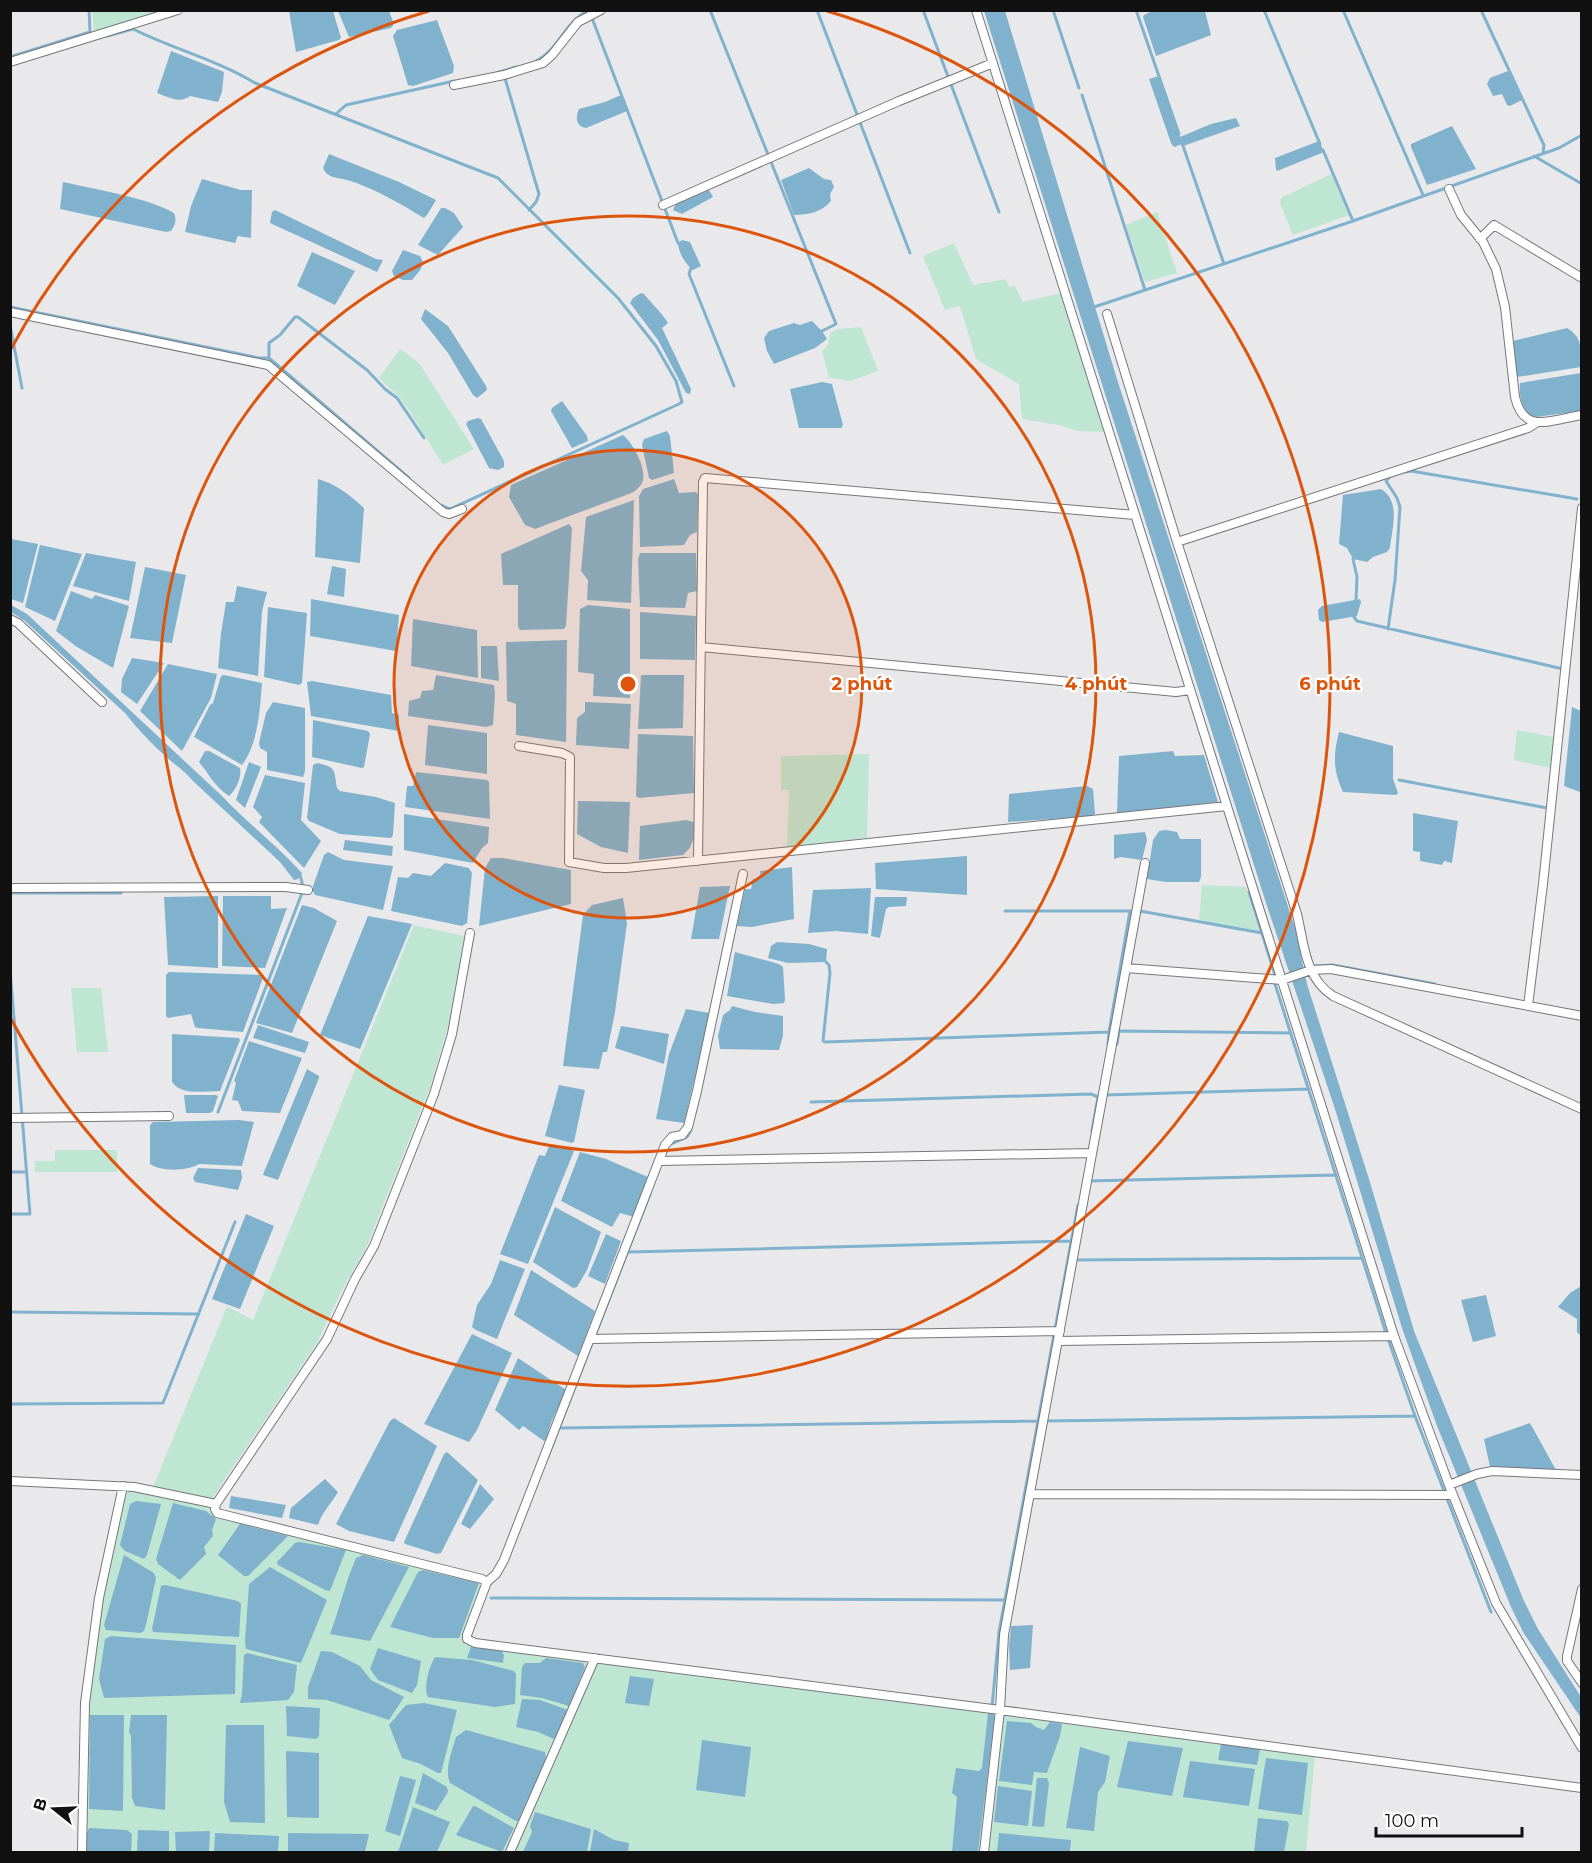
<svg xmlns="http://www.w3.org/2000/svg" width="1592" height="1863" viewBox="0 0 1592 1863" font-family="Montserrat,sans-serif">
<style>
.green{fill:#bee6d2}
.water{fill:#80b2cd}
.lines{fill:none;stroke-linecap:round;stroke-linejoin:round}
.stream{stroke:#80b2cd;stroke-width:3}
.minor-casing{stroke:#777679;stroke-width:10}
.minor{stroke:#fff;stroke-width:8}
.ring{fill:none;stroke:#dd550c;stroke-width:3}
.centre{fill:#dd550c;stroke:#fff;stroke-width:3}
.ring-label{font-size:18px;text-anchor:middle;font-weight:bold;fill:#dd550c;stroke:#fff;stroke-width:4.5;stroke-linejoin:round;paint-order:stroke}
</style>
<rect width="100%" height="100%" fill="#e9e9ec"/>
<path class="green" d="M92,11H167L94,32Z
M1331,174L1349,215L1293,235L1280,203L1281,198Z
M1157,212L1177,273L1145,282L1126,225Z
M954,243L973,285L1006,279L1009,287L1015,286L1023,302L1061,293L1104,432L1078,431L1059,425L1022,419L1019,384L976,359L960,306L945,310L923,256Z
M861,327L878,371L851,381L829,378L822,351L828,345L830,333L837,329Z
M400,349L419,363L474,449L443,465L408,409L399,397L379,378Z
M1517,730L1554,737L1550,768L1514,760Z
M869,754L867,838L787,847L789,790H781V756Z
M1202,885L1246,887L1259,931L1199,920Z
M414,925L464,936L449,1023L430,1087L367,1246L345,1284L317,1343L211,1500L153,1487L226,1309L228,1307L253,1320Z
M71,988H101L108,1052H77Z
M55,1150H117V1172H35V1161H55Z
M136,1490L207,1505L211,1508L484,1583L463,1637L465,1645L575,1658L585,1661L588,1665L507,1852H85L86,1717L102,1598L124,1493Z
M596,1662L997,1713L981,1852H514Z
M1004,1714L1315,1756L1306,1852H988Z"/>
<path class="water" d="M1154,10L1205,11L1211,35L1156,56L1143,17L1144,15Z
M289,11H333L341,38L339,40L296,52Z
M338,11H389L394,24L391,28L349,37Z
M984,11H1005L1117,379L1295,928L1307,984L1369,1179L1414,1331L1524,1601L1538,1629L1581,1697V1718L1523,1632L1511,1607L1437,1426L1402,1328L1335,1109L1266,903Z
M437,20L454,66L453,73L413,86L408,85L393,36L397,30Z
M171,51L224,72L222,92L218,102L190,96C180,104 168,97 157,93Z
M1508,71L1522,100L1510,106L1507,105L1502,94L1493,96L1487,84L1490,78Z
M1159,76L1180,137L1211,124L1236,118L1240,126L1183,146L1182,144L1174,147L1171,143L1149,79Z
M621,95L627,111L586,128C576,126 575,118 579,109L605,102Z
M1452,126L1476,169L1427,185L1411,147V144Z
M1319,141L1324,152L1277,171L1276,169L1275,158Z
M329,154L399,182L436,200L427,215L424,218C399,203 374,188 347,180C337,177 328,179 323,168Z
M809,168L824,179L831,180L834,187L830,194L831,201C822,212 808,215 794,215L781,180Z
M202,179L241,190H252L251,238L238,236L235,243L185,232L191,206Z
M63,182C94,189 149,198 174,213C177,220 175,225 171,231L166,232L60,209Z
M709,190L713,197L682,214L673,210L676,203Z
M441,208H445L454,213L463,227L438,255L418,245Z
M275,210L376,259L383,260L377,272L270,223L272,212Z
M682,240L690,242L701,266L693,270C686,265 678,252 678,243Z
M403,250L420,256L423,262L421,269L412,280H403L394,276L392,271Z
M312,252L355,271L335,305L297,286Z
M641,293L644,294C652,304 662,313 668,323L662,328L691,389L690,394L686,393L658,340L630,303L633,298Z
M425,309L448,326L486,386L487,390L477,398L473,395L448,353L421,319Z
M812,321L822,331L827,339L815,348L774,364L767,351L764,338L769,331L794,323L800,325Z
M1567,328C1583,337 1581,350 1581,367L1517,377L1513,341Z
M1581,373V411L1536,417C1521,413 1519,395 1520,383Z
M822,382L832,384L843,425L841,428H799L790,389Z
M562,401L587,436L588,441L572,448L551,411L552,408Z
M478,418L481,419L504,461V467L498,470L489,468L466,424L468,421Z
M667,431L670,436L674,473L652,480L649,478L642,445L644,439Z
M623,435C633,443 646,467 643,480C642,485 638,488 634,492L535,529L525,525L509,497L511,485Z
M318,479C336,484 350,495 364,508L360,563L315,557Z
M674,479L679,493L696,492L698,495L697,532L690,535L684,545L640,547L639,496L643,489Z
M1381,489C1401,501 1392,528 1390,548L1387,552L1373,557L1367,562L1353,559L1347,548L1339,544L1343,495Z
M634,500L631,603L587,600L588,580L581,571L586,517Z
M569,524L572,528L566,626L564,629L520,630L518,627V585H503L501,554Z
M11,539L38,544L23,603L11,599Z
M40,545L82,554L55,621L25,607Z
M86,553L136,562L129,601L73,586Z
M640,553H696L697,591L688,593L685,608L640,607L638,559Z
M332,566L346,569L344,597L327,594Z
M145,567L186,575L172,643L130,638Z
M237,586L267,592L262,611L258,676L218,668L221,633L226,602H234Z
M71,591L92,599L95,595L129,606L113,668L77,647L56,631Z
M311,599L399,615L396,651L310,636Z
M1360,599L1361,602L1357,616L1322,622L1319,620L1318,610L1322,606Z
M11,605L27,614L222,796C247,823 277,845 302,873L298,879L294,880L280,862L193,781C186,773 180,768 172,762C155,747 138,730 125,713L25,621L11,612Z
M588,605L630,609V698L593,696L594,674L578,672L580,609Z
M268,607L307,613L302,683L299,685L264,677Z
M640,612L696,616L695,660L640,659Z
M413,619L477,630L478,678L411,666Z
M567,640L566,742L516,735V704L507,701L506,642Z
M481,646H497L499,681L481,678Z
M132,658L164,663L137,704L121,692L122,679Z
M168,664L217,674L211,698L182,751L140,711Z
M224,675L262,683C260,709 258,744 242,765L194,737L210,705L213,703L221,676Z
M436,675L494,685L495,694L493,725L486,727L408,716L409,701L420,698L422,691L433,690Z
M641,675H684L683,728L638,729Z
M312,681L391,695L392,713L399,715V731L311,716L307,682Z
M273,702L305,708V771L303,777L267,770V752L260,748L259,743L266,713Z
M585,702L631,704L629,749L576,745L577,718L585,712Z
M1572,707L1581,711L1580,792L1564,786Z
M313,720L368,731L370,734L364,767L362,768L312,757Z
M428,725L487,733V774L425,765Z
M1339,732L1393,746V779L1398,793L1396,795L1343,792C1333,770 1333,756 1339,732Z
M638,734L693,736L694,793L639,798L636,796Z
M205,751H209L240,768C242,777 236,790 229,796C215,787 209,774 199,762Z
M1173,751L1175,756L1204,755L1218,802L1117,814L1119,756Z
M249,762L261,767L245,808L236,800Z
M317,763C336,767 334,769 337,788L340,791L376,797L395,803L393,835L391,838L340,834L309,821L307,818L313,765Z
M416,772L487,780L489,782L490,819L405,807L407,786H413Z
M265,775L305,783L301,820L321,841L304,868L259,822L262,817L253,807Z
M1087,786L1093,789L1095,814L1093,816L1008,822L1009,794Z
M578,801L630,802L628,853L601,847L577,834Z
M1413,813L1458,821L1452,863L1444,861L1442,865L1420,861V852L1413,851Z
M404,814L489,827L488,843L482,848L473,863L404,850Z
M686,820L694,822C694,836 695,845 683,855L639,860L640,826Z
M1166,830L1177,832L1180,839H1201V877L1199,882H1166L1147,879L1153,840L1159,831Z
M1145,832L1147,840L1142,860L1121,857L1114,859V835Z
M345,840L393,846L392,856L343,850Z
M328,852L344,860L393,866L383,910L315,895L312,889L324,855Z
M967,856V895L876,889L875,863Z
M491,858H503L571,870V904L479,926L485,868Z
M445,863L469,868L472,873L467,923L462,926L391,911L398,877L408,878L413,873L431,876Z
M792,867L794,919L752,927L737,926L745,889H751L753,879L761,878L760,871Z
M730,886L719,939H691L700,887Z
M871,888L868,934L836,931L808,933L813,890Z
M218,896V968L168,965L164,897Z
M223,896H271V909L287,908L265,968L222,966Z
M875,897H907L906,906L889,907L886,909L880,938L871,936Z
M623,898L627,923L615,1012L607,1052H603L599,1069L563,1066L583,915L592,905Z
M302,905L314,908L337,921L292,1033L256,1023Z
M368,916L412,924L360,1049L320,1035Z
M777,942L809,944L827,949L826,962L788,963L768,958L771,946Z
M735,952L779,964L783,967L785,1000L784,1003L773,1004L727,996Z
M169,972L264,975L243,1032L198,1028L195,1027L191,1014L168,1018L166,1016V975Z
M732,1006L755,1012L783,1016V1036L779,1050L720,1049L718,1036L723,1015L730,1010Z
M686,1009L710,1013L684,1123L656,1119L669,1054Z
M258,1025L309,1042L305,1053L253,1038Z
M621,1026L669,1034L664,1064L615,1048Z
M172,1034L239,1038L240,1040L220,1091C204,1091 182,1096 172,1082Z
M249,1041L302,1058L280,1113L242,1111L238,1101L232,1100L236,1083L234,1081Z
M307,1069L319,1076V1078L278,1180L263,1175L264,1172Z
M559,1085L585,1090L574,1142L572,1143L545,1136Z
M184,1095H216L218,1096L213,1111L210,1113H186Z
M239,1120L254,1122L242,1166L199,1164C188,1171 161,1172 150,1164V1125L153,1122Z
M550,1144L574,1151L528,1264L500,1254L539,1155L545,1156Z
M580,1152L606,1159L648,1177L634,1217L620,1213L612,1227L561,1201Z
M198,1168L241,1170L242,1178L238,1190L195,1182L193,1178Z
M555,1207L601,1232L587,1270L577,1287L573,1288L533,1262Z
M246,1214L274,1226L240,1309L212,1299Z
M606,1234L621,1241L605,1284L588,1276Z
M500,1260L525,1269L497,1339L476,1330L472,1327L477,1305L491,1284Z
M531,1270L595,1311L578,1356L514,1315Z
M1581,1286V1336L1577,1332V1319L1558,1307L1570,1293Z
M1486,1295L1496,1336L1473,1342L1461,1300Z
M472,1334L512,1353L477,1430L469,1442L424,1424Z
M518,1358L566,1390L551,1423L546,1439L544,1441L523,1426L519,1430L495,1410Z
M394,1418L437,1446L394,1542L349,1531L336,1524L390,1421Z
M1530,1423L1556,1470L1490,1467L1484,1439Z
M447,1452L478,1480L441,1553L437,1554L405,1544L404,1542L444,1454Z
M325,1479L338,1492C331,1504 322,1512 318,1525L289,1518L291,1508Z
M480,1484L494,1499L470,1529L461,1524Z
M231,1496L286,1505L282,1518L229,1508Z
M136,1501L161,1504L147,1555L144,1559L125,1551L120,1545L130,1504Z
M173,1503L206,1511L216,1519L212,1530L213,1536L204,1547L206,1554L180,1580L158,1564L156,1559Z
M240,1524L288,1536L248,1576H244L218,1555Z
M299,1542L346,1550L330,1591L325,1590L278,1565L277,1562L295,1543Z
M124,1555L154,1573L156,1578L146,1625L144,1631L140,1633L106,1630L104,1625Z
M363,1555L409,1567L370,1641L330,1634C340,1608 345,1583 356,1558Z
M270,1567L327,1600L301,1663L246,1649L245,1641L249,1584Z
M423,1570L479,1583L459,1638H433L390,1627L418,1572Z
M165,1585L238,1601L241,1604L239,1637L153,1632L152,1629L161,1586Z
M1033,1625L1030,1668L1010,1670L1009,1646L1011,1626Z
M111,1636L236,1645L235,1694L104,1698L99,1679L105,1639Z
M471,1647L501,1650L504,1655L503,1663L467,1658Z
M378,1648L421,1661L417,1685L412,1693L378,1680L370,1669Z
M321,1651L332,1652L360,1666L371,1680L404,1697L389,1720L327,1700L308,1699V1687Z
M247,1653L297,1665L294,1692L288,1700L240,1703L242,1694L244,1655Z
M435,1657L472,1660L514,1671L516,1674L515,1704L495,1707L428,1697C423,1687 429,1667 435,1657Z
M546,1658L583,1663L585,1667L569,1706L542,1698L520,1695L522,1667L525,1663H540Z
M630,1676L654,1679L649,1706L625,1703Z
M522,1699L540,1700L568,1710L554,1739L538,1732L516,1727Z
M424,1703L457,1710L441,1773H438L421,1764L402,1758L389,1725L406,1705Z
M286,1706L320,1708L319,1736L316,1739L287,1736Z
M992,1712L995,1714L978,1852H952L957,1797L952,1793L956,1768L979,1771L982,1768L988,1713Z
M90,1715H124L123,1811L89,1809Z
M131,1715H167L165,1810L135,1806L132,1798L131,1736L129,1732Z
M1007,1721L1031,1723L1036,1727L1044,1730L1050,1722L1062,1724L1060,1736L1047,1773L1034,1772L1032,1785L999,1781Z
M226,1725H264L265,1823L230,1822L224,1802Z
M466,1730L545,1752L546,1759L518,1821H516L450,1783C444,1770 452,1751 456,1737Z
M702,1740L751,1747L745,1797L696,1790Z
M1128,1741L1183,1748L1172,1796L1117,1787Z
M1221,1744L1260,1749L1257,1765L1218,1760Z
M1080,1747L1110,1756L1105,1782L1098,1792L1094,1831L1066,1828Z
M286,1751L319,1753V1818L287,1817Z
M1266,1758L1308,1763L1302,1815L1258,1809Z
M1190,1761L1255,1769L1249,1806L1183,1797Z
M423,1773L447,1787L448,1792L436,1811L415,1803Z
M400,1776L416,1780L400,1836L385,1831Z
M1037,1778H1047L1049,1783L1044,1827L1032,1826Z
M998,1786L1032,1791L1028,1826L994,1822Z
M473,1806H475L514,1828L502,1852L456,1835Z
M413,1807L450,1822L437,1852H398Z
M535,1812L591,1829L587,1852H523L532,1832L530,1826Z
M1258,1818L1287,1821L1289,1824L1284,1852H1254Z
M89,1828L127,1830L132,1834L131,1852H87V1833Z
M594,1829L614,1840L629,1843L628,1852H590Z
M138,1830L169,1831V1852H137Z
M210,1831L209,1852H176L175,1832Z
M215,1833L279,1836L278,1852H214Z
M288,1833L369,1834L365,1852H288Z
M999,1833L1071,1840L1070,1852H997Z"/>
<g class="lines">
<path class="stream" d="M710,10L836,324L822,331
M817,10L910,253
M923,10L999,212
M1053,10L1079,88
M1136,10L1179,134
M1264,10L1320,144
M1343,10L1423,195
M1481,10L1541,139L1544,145L1543,153
M592,18L678,243
M107,36L133,29C173,49 217,60 255,83L498,178L618,298L656,346L676,381L682,402L679,404L450,509L441,505
M10,57L90,32L89,10
M536,61C559,50 564,22 589,10
M496,73L516,67
M504,75L539,194L536,202L529,210
M1082,95L1145,290
M336,114L346,105L454,81
M1182,143L1224,264
M1323,150L1353,221
M1534,156L1582,184
M691,268L689,274L734,386
M10,307L259,358H269L409,478
M1094,307L1353,221L1559,148L1582,135
M10,325L22,388
M269,358V343L280,335L295,317H298L367,370L385,389L397,398L424,438
M1405,472L1411,471L1577,499
M1353,559L1357,577L1356,600
M1354,617L1357,621L1563,669
M1388,629L1395,580L1400,507L1397,498L1386,481L1390,477
M1399,780L1547,808
M1249,892L1275,975V984L1386,1333L1415,1416L1491,1612
M10,893H121
M1005,911H1140L1262,933
M826,962L829,965L830,973L823,1041L825,1042L1109,1032L1108,1044H1117L1119,1031L1291,1033
M1315,966L1333,965L1435,984
M10,969L30,1214H10
M1109,1032L1130,911
M1105,1095L1309,1089
M811,1102L1091,1094L1098,1097L1092,1131
M218,1112L302,893V882L300,875
M671,1144L687,1137L691,1130
M10,1172H26
M1088,1181L1336,1175
M629,1252L1071,1241
M1073,1260L1362,1258
M10,1312L199,1314
M10,1404L163,1403L235,1222
M1045,1421L1415,1416
M560,1428L1038,1421
M547,1459L650,1194
M491,1598L1006,1600
M992,1707L999,1632L1078,1205"/>
<g class="minor-casing">
<path id="minor" d="M976,10L1394,1336L1449,1485L1496,1603L1582,1748
M10,62L178,10
M454,85L504,75L543,63L552,55L578,22L601,10
M1449,189L1461,215L1483,242L1496,269L1505,307L1515,397C1524,436 1553,419 1582,415
M663,205L899,101L993,63
M1480,239L1494,225L1582,278
M10,312L268,365L443,512L449,514L462,509
M1107,314L1177,542L1297,914C1304,944 1305,978 1333,996L1582,1109
M1177,542L1528,428L1536,423
M10,619L18,623L102,702
M701,647L1176,692L1190,690
M519,746L562,753L570,757L569,862L604,868H626L1227,806
M698,861L703,482L705,478L1135,515
M10,888L286,887L308,890
M470,933L452,1034L434,1094L374,1246L355,1279L327,1339L216,1504L215,1509L217,1513L482,1579L487,1582L467,1635V1639L475,1643L1000,1710L1582,1788
M1126,968L1145,863
M1528,1006L1543,884L1582,508
M10,1118L169,1116
M659,1161L1092,1153
M590,1339L1060,1331
M1058,1341L1394,1336
M10,1481L134,1487L216,1504
M1449,1485L1477,1474L1492,1471L1582,1475
M1031,1494L1453,1495
M487,1582L496,1574L504,1560L665,1145L672,1137L682,1135L688,1127L697,1091L743,874
M1582,1589L1567,1656V1661L1582,1683
M82,1852L85,1703L99,1598L123,1486
M510,1852L595,1658
M984,1852L1000,1710L1004,1635L1126,968L1282,980L1311,970L1331,969L1582,1016"/>
</g>
<use href="#minor" class="minor"/>
</g>
<circle cx="628" cy="684" r="234" fill="#dd550c" fill-opacity=".12"/>
<g class="ring">
<circle cx="628" cy="684" r="234"/>
<circle cx="628" cy="684" r="468"/>
<path d="M11 349A702 702 0 0 1 429 11M827 11A702 702 0 1 1 11 1019"/>
</g>
<circle cx="628" cy="684" r="9" class="centre"/>
<g class="ring-label">
<text x="862" y="690">2 phút</text>
<text x="1096" y="690">4 phút</text>
<text x="1330" y="690">6 phút</text>
</g>
<rect width="1592" height="1863" fill="none" stroke="#111112" stroke-width="24"/>
<g transform="translate(54 1809) rotate(288)" stroke="#ffffff" stroke-width="4.5" paint-order="stroke">
<path d="M0-4.5L10 22L0 15L-10 22Z" fill="#111112"/>
<text y="-9" font-size="16" font-weight="bold" text-anchor="middle" fill="#111112">B</text>
</g>
<path d="M1376 1827v9h146v-9" fill="none" stroke="#111112" stroke-width="3"/>
<text x="1385" y="1827" font-size="18" fill="#111112" stroke="#ffffff" stroke-width="4.5" paint-order="stroke">100 m</text>
</svg>
